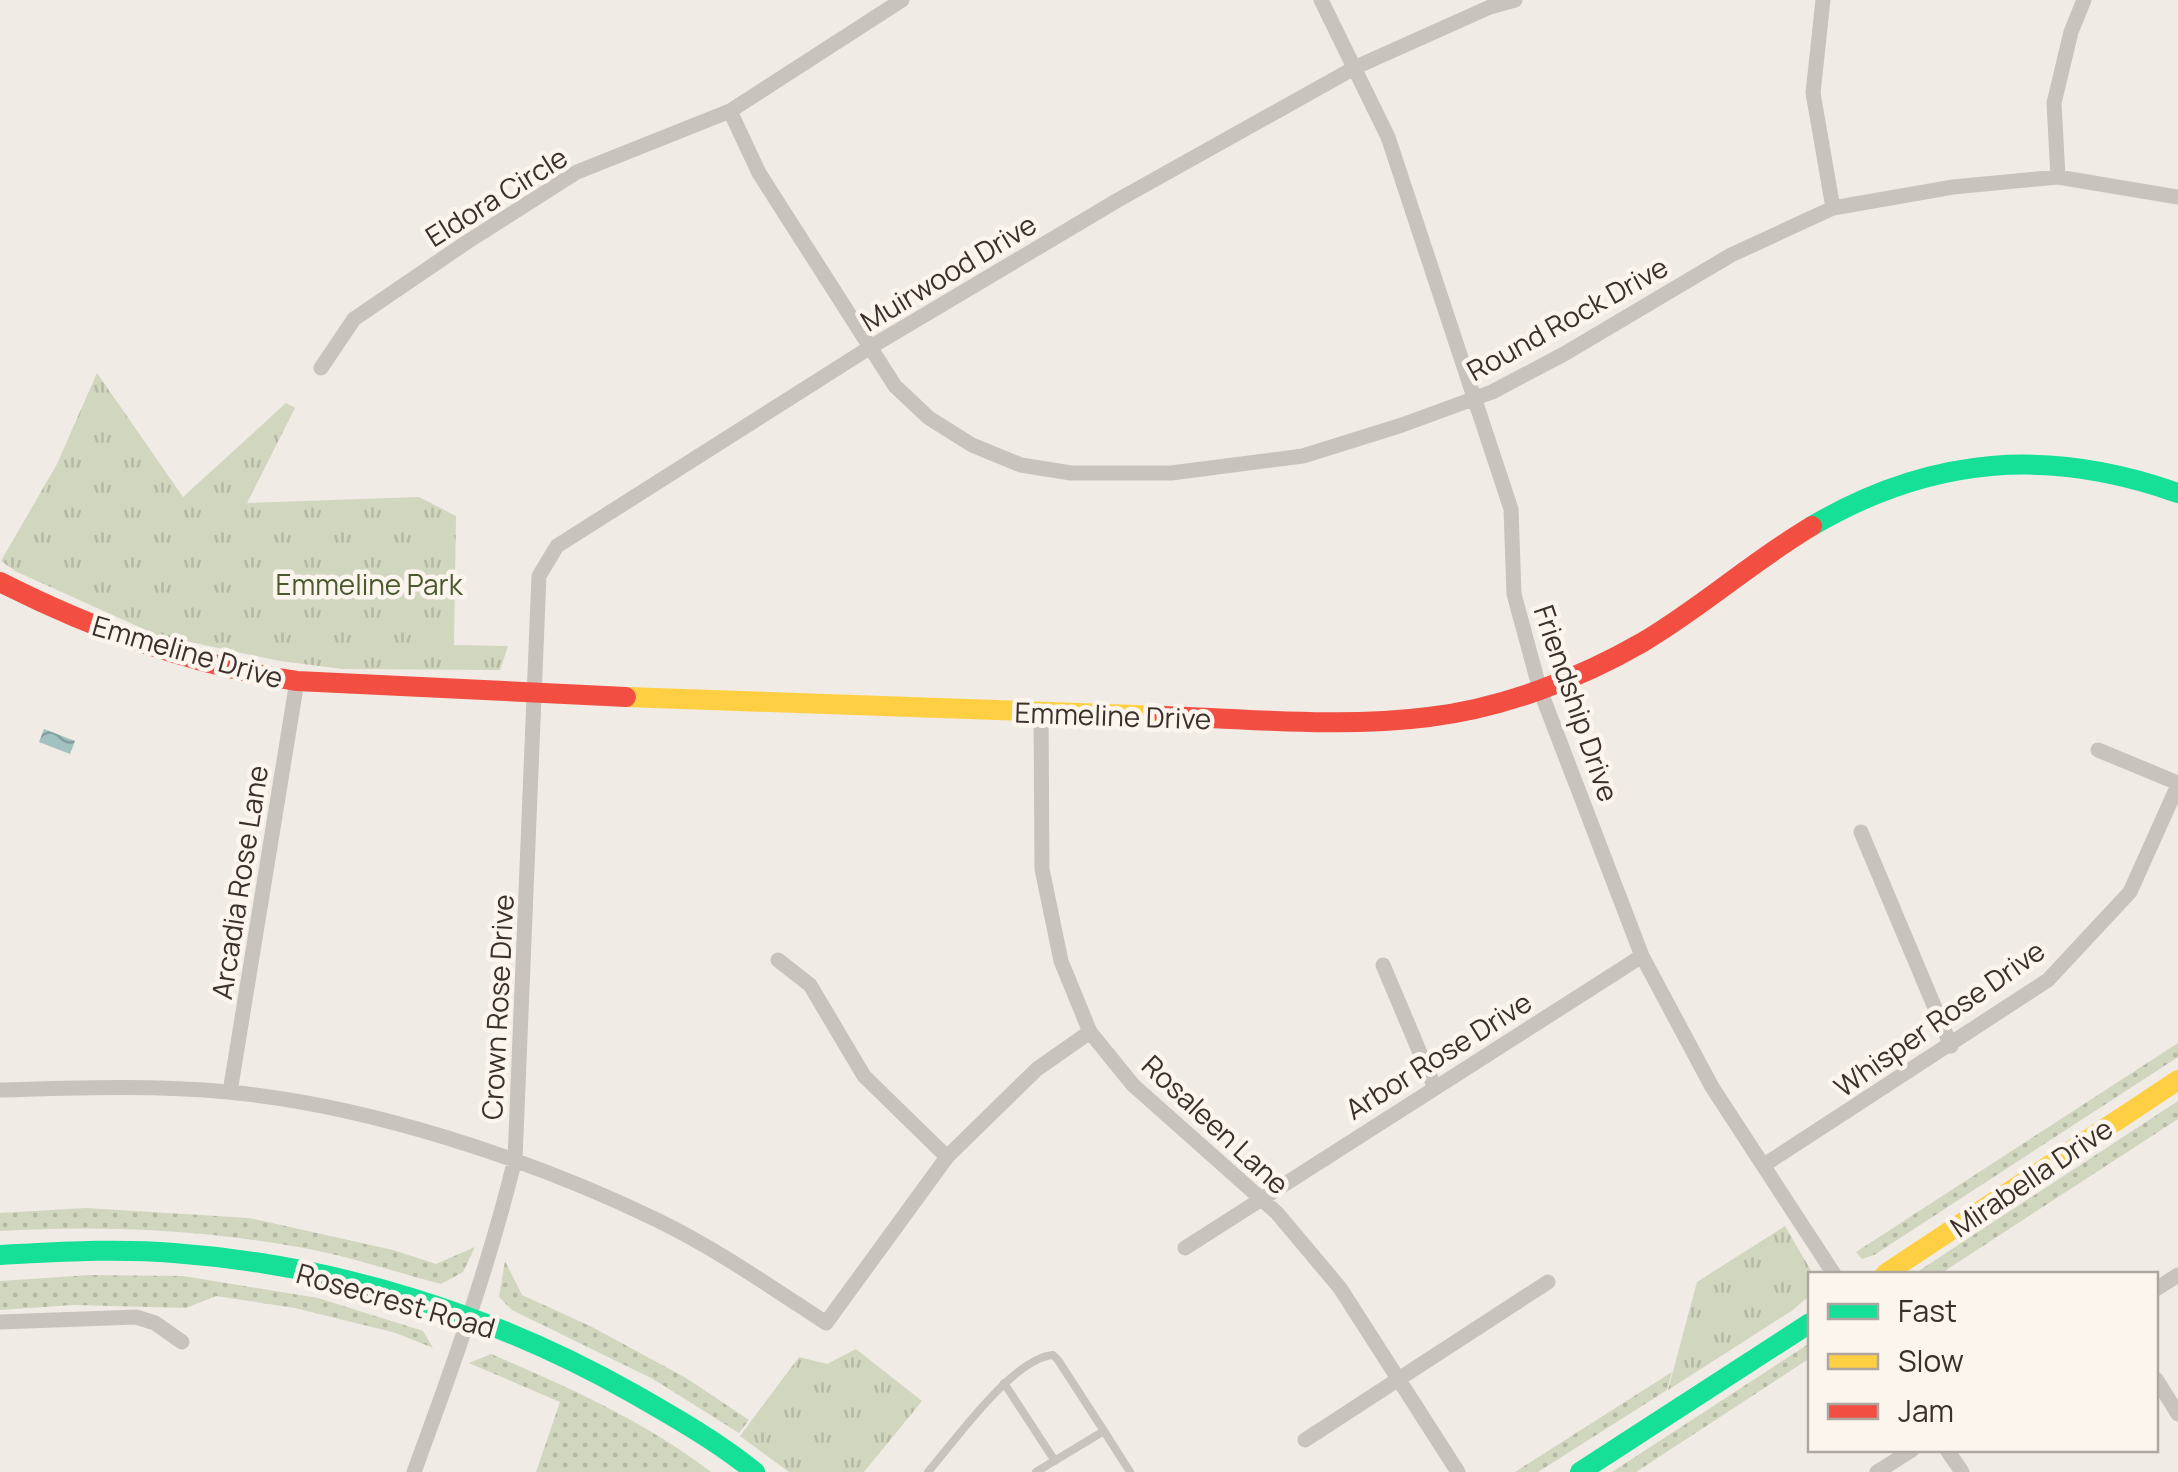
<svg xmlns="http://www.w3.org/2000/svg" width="2178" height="1472" viewBox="0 0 2178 1472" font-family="Manrope,sans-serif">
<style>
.grass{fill:url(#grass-dots)}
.park{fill:url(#park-tufts)}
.water{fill:url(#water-waves)}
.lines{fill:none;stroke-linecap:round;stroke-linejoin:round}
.lane{stroke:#c9c3be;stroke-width:8}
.street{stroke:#c9c3be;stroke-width:15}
.fast{stroke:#16e098;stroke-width:20}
.slow{stroke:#ffcf43;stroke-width:20}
.jam{stroke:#f24e42;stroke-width:20}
.labels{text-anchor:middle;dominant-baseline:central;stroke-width:9;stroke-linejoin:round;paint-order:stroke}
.street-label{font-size:28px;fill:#3b302b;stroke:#fbf5ee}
.park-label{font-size:28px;fill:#4a5a2e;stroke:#fbf5ee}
</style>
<defs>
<pattern id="grass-dots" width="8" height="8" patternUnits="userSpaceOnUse" patternTransform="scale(2.5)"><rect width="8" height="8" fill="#d1d6bf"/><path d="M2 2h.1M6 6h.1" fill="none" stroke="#b4b8a4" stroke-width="1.8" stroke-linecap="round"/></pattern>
<pattern id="park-tufts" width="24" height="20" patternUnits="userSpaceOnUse" patternTransform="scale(2.5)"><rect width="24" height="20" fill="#d1d6bf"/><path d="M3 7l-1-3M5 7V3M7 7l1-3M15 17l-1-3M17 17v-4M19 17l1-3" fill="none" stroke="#b4b8a4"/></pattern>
<pattern id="water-waves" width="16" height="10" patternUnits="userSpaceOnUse" patternTransform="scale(2.5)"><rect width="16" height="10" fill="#a1c2c1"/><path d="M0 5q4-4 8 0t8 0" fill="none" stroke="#849e9d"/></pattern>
</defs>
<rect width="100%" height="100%" fill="#f0ebe5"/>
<path class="grass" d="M2178,1043V1057L1874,1255L1862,1259L1856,1252Z
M2178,1101V1119L1940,1274H1914Z
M86,1208L249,1218L393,1250L436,1264L475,1247L463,1272L441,1284C392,1271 342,1254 292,1246C196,1229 97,1225 0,1231V1213Z
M505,1261L522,1295L592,1327L686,1378L749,1420L739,1433L653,1379L512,1310L499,1297Z
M91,1275L183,1276L318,1298L423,1331L433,1348L396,1333L295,1308L216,1296L186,1308L73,1305L0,1310V1281Z
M1810,1343V1358L1636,1472H1612Z
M491,1354C568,1387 644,1421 711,1472H536L560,1402L469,1363Z
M1672,1372L1667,1390L1538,1472H1515Z"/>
<path class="park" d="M97,373L183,497L286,403L295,408L247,503L419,497L456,516L454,645L508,646L500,670L343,669L280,661L157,635L15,571L1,561L57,464Z
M1785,1226L1813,1274L1810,1295L1793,1310L1668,1390L1697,1282Z
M856,1349L922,1401L864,1472H789L740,1436L799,1357L827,1364Z"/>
<path class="water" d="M44,729L75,741L70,754L39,742Z"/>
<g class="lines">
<path class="lane" d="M1004,1383L1055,1461
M928,1472C954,1442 1013,1358 1053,1355L1058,1360L1104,1431
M1036,1472L1104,1431L1130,1472"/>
<path class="street" d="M1321,0L1388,137L1511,509L1514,594L1540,690L1642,956L1712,1087L1834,1274
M1823,0L1813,93L1833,208
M730,111L759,173L895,386L929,418L972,445L1021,465L1071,473H1171L1303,456L1402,425L1492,392L1564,354L1731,255L1833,208L1953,187L2058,177L2178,197
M2058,177L2054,103L2071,32L2084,0
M321,368L354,319L467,242L577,172L730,111L902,0
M1041,713L1042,869L1061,961L1090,1032L1133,1085L1277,1213L1340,1288L1458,1472
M2098,750L2178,783
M1861,832L1951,1046
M778,960L810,985L864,1076L947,1157
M1383,965L1434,1086
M0,1090C76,1088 152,1085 228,1092C368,1105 531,1159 657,1220C715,1248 771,1287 826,1323L947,1157L1037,1069L1090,1032
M230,1092L297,681
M1764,1165L2048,980L2130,892L2178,785
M1185,1248L1642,956
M2156,1289L2178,1275
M0,1322L136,1317L155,1323L182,1342
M2156,1379L2178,1414
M1305,1440L1548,1282
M1947,1450L1962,1472
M414,1472C452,1369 489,1266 515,1159L539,576L557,546L869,348L1118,200L1356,67L1490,7L1515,0
M1877,1472L1912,1450"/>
<path class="fast" d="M1812,526C1931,456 2049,447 2178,493
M0,1255C58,1252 116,1248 174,1253C336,1265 493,1314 634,1394C676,1418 718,1442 755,1472
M1580,1472L1810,1323"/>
<path class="slow" d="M626,697L1164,716
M1885,1274L2178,1080"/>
<path class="jam" d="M0,582C95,630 191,665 297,681L626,697
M1164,716C1252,719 1342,728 1429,717C1503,708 1579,679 1643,642C1702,607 1753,561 1812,526"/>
</g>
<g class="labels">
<g class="street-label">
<text transform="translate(496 196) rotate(-32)">Eldora Circle</text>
<text transform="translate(948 272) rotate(-31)">Muirwood Drive</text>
<text transform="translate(1567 318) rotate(-29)">Round Rock Drive</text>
<text transform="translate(188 651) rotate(16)">Emmeline Drive</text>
<text transform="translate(1577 703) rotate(71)">Friendship Drive</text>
<text transform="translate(1113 715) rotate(2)">Emmeline Drive</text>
<text transform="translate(239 882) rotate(-81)">Arcadia Rose Lane</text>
<text transform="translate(497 1007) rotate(-87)">Crown Rose Drive</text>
<text transform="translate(1939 1018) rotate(-35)">Whisper Rose Drive</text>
<text transform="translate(1438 1055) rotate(-32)">Arbor Rose Drive</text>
<text transform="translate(1216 1124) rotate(43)">Rosaleen Lane</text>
<text transform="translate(2031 1177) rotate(-34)">Mirabella Drive</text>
<text transform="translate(396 1300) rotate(16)">Rosecrest Road</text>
</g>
<g class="park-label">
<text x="369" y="584">Emmeline Park</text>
</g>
</g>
<rect x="1808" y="1272" width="350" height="180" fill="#fbf5ee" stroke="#aea6a0" stroke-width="2.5"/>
<rect x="1828" y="1304" width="50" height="15" fill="#16e098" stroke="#aea6a0" stroke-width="2.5"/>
<text x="1898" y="1322" font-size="30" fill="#3b302b">Fast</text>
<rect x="1828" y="1354" width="50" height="15" fill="#ffcf43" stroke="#aea6a0" stroke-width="2.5"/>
<text x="1898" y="1372" font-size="30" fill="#3b302b">Slow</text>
<rect x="1828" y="1404" width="50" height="15" fill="#f24e42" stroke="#aea6a0" stroke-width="2.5"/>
<text x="1898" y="1422" font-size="30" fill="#3b302b">Jam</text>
</svg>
